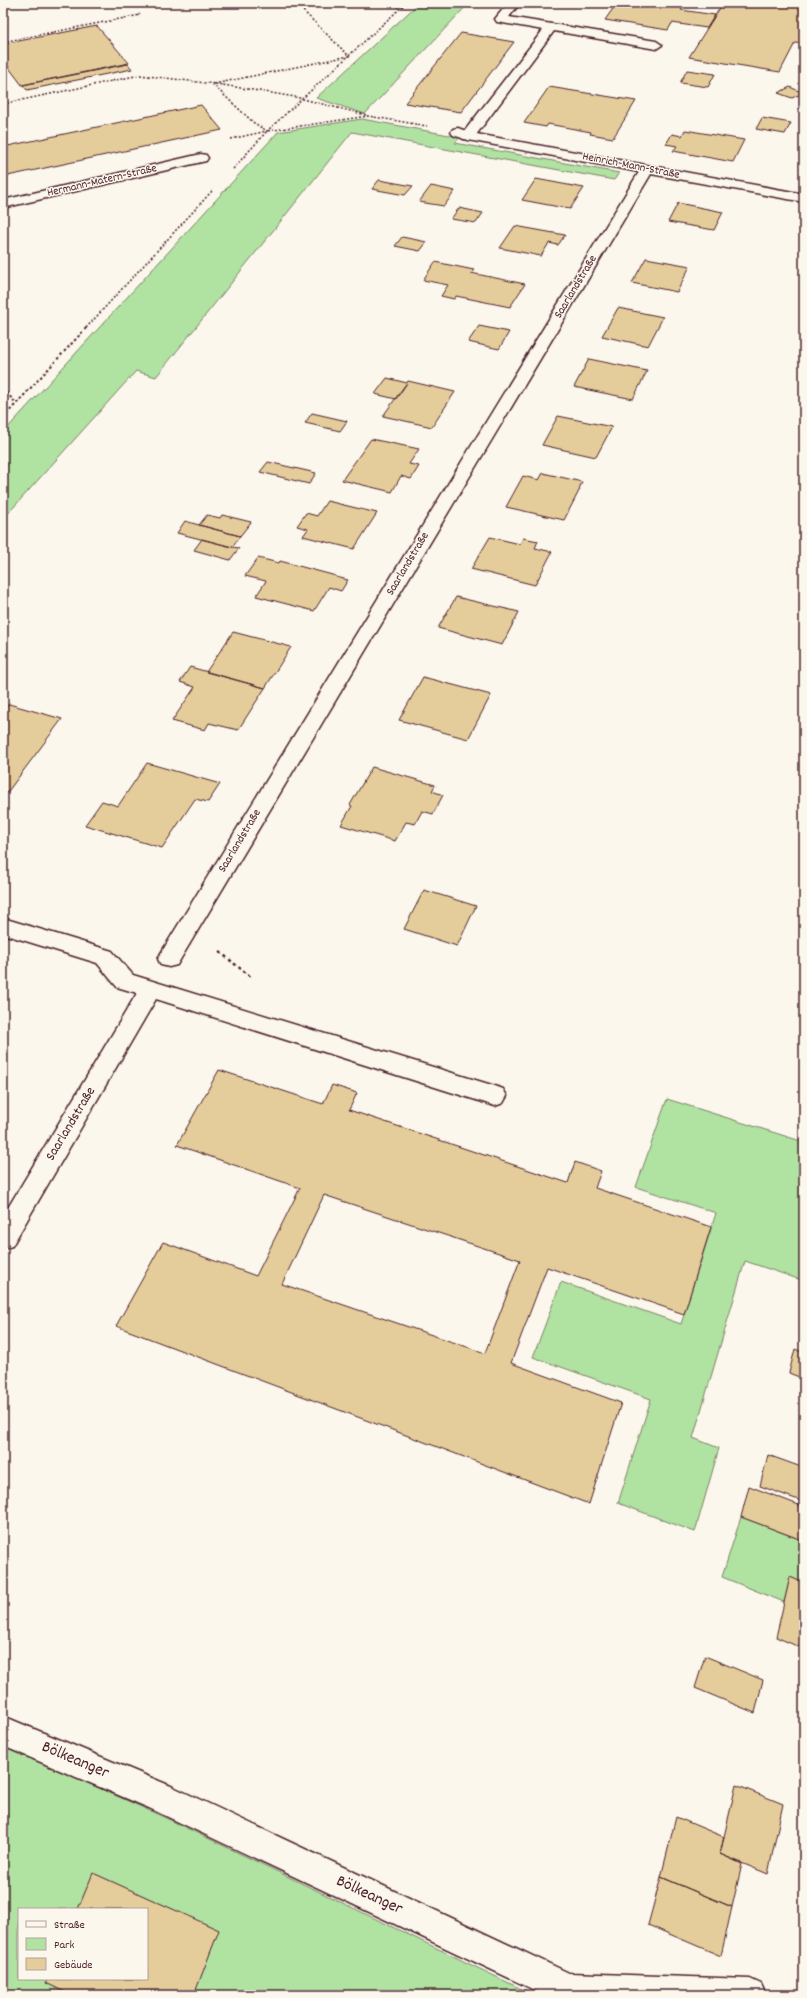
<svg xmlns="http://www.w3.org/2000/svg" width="807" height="1998" viewBox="0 0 807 1998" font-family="Dekko,sans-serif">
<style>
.green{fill:#b0e2a2;stroke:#7d8066;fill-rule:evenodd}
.building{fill:#e5cd9b;stroke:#4a1f2b;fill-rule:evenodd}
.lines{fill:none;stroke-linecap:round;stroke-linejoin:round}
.service-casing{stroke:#4a1f2b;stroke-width:3}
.minor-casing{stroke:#4a1f2b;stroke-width:3}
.path-far2{stroke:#4a1f2b;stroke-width:1.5;stroke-dasharray:2 2;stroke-linecap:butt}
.path-far1{stroke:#4a1f2b;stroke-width:2;stroke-dasharray:2.5 2.5;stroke-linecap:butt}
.path{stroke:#4a1f2b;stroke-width:2.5;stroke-dasharray:3 3;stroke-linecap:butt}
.service{fill:#fbf7ec;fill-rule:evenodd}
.minor{fill:#fbf7ec;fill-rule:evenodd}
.labels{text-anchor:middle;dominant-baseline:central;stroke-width:3;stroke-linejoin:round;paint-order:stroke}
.far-street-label{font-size:12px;fill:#4a1f2b;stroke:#fbf7ec}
.street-label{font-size:14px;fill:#4a1f2b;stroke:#fbf7ec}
.near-street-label{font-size:17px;fill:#4a1f2b;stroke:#fbf7ec}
</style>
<rect width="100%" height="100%" fill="#fbf7ec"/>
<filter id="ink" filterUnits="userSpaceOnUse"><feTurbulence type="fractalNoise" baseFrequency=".025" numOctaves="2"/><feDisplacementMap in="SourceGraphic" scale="8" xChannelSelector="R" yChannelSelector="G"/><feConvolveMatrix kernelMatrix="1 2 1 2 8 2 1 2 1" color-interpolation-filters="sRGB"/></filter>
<g filter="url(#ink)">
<path class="green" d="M419,3H469L365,114L316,98Z
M362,119L460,137L455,143L619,173L614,180L352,132L156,377L136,371L3,519V433L278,132Z
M667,1099L804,1142V1281L745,1261L693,1438L719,1448L695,1532L618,1503L651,1399L533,1357L561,1282L681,1324L716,1213L636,1187Z
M741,1517L804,1541V1583L790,1578L784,1602L722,1577Z
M3,1745L166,1818L534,1995H3ZM19,1909H147V1979H19Z"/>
<path class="building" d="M617,3H682L685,4L681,10L715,15L707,28L672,23L668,30L605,20Z
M723,3H804L802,29L804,30V44L795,43L780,72L689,57Z
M97,26L129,63L22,85L3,60V44Z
M461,33L514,42L461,112L405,103Z
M128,64L132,69L27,90L23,85Z
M687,70L715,74L708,87L680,83Z
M549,87L636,101L613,138L590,134L591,132L548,124L546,127L524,123Z
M790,87L803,93L792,98L778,93Z
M201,105L222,130L3,177V147Z
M762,118L791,123L785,134L756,129Z
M685,130L744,140L733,162L673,151L677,146L666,144L672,134L682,136Z
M536,179L584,188L570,209L522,200Z
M379,180L413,186L405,195L372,189Z
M431,186L455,191L444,206L419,202Z
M678,203L723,212L714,230L668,222Z
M459,208L483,213L476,223L451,219Z
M515,226L565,235L558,245L549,243L541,256L500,248Z
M402,237L427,242L420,251L395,246Z
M646,258L690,266L677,292L632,283Z
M435,262L474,270L471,273L525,284L510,307L456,296L454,299L441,296L448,285L423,280Z
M618,308L663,317L648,346L602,336Z
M479,326L509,332L499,349L468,342Z
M589,359L647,371L633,399L574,387Z
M387,378L407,383L396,399L375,394Z
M408,381L455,392L432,427L383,416Z
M312,413L347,421L340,431L305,423Z
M558,416L612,427L596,457L542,445Z
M371,439L419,449L409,464L419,466L411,479L401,476L392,492L342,480Z
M268,462L316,473L309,484L260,472Z
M543,473L582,482L579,489H580L564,520L506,507L523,476L539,480Z
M327,501L377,513L354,549L303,536L308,529L297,526L306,513L317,516Z
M207,515L220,518L222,515L251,522L240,536L199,525Z
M185,521L199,525L240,536L232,547L177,533Z
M490,537L520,544L523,538L538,541L535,548L552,552L535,585L471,569Z
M202,539L232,547L239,548L230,560L194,550Z
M258,558L279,563L280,561L336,576V577L348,580L341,591L329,587L314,611L256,596L266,581L245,576Z
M456,597L519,612L502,645L438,628Z
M233,632L291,647L265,688L206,672Z
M190,667L265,688L238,730L209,723L205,730L172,721L195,687L180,682Z
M423,677L491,695L468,739L399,720Z
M9,704L62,719L3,798V711Z
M147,763L220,784L208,802L195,799L162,848L85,825L102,801L118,806Z
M372,767L435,785L432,791L443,795L433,814L422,811L415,824L406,822L395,841L341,825L352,806L350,805Z
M424,890L476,906L457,946L404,929Z
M219,1070L323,1104L332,1085L357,1093L349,1110L568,1183L575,1162L601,1171L595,1188L711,1227L684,1314L547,1267L511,1363L621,1403L589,1504L116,1326L163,1242L256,1276L300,1188L177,1145ZM324,1195L520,1260L485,1353L282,1284Z
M795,1349L804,1353V1379L789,1373Z
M768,1455L804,1468V1502L760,1486Z
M749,1486L804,1507V1532L802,1540L741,1517Z
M790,1577L804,1583V1649L776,1637Z
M705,1656L763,1680L755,1713L695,1688Z
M736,1785L783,1804L768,1874L720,1854Z
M676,1817L724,1837L720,1854L742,1864L732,1907L661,1877Z
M93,1873L219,1930L194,1995H71L46,1983L48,1979H147V1909H78Z
M661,1877L732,1907L721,1956L648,1925Z"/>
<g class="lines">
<g class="service-casing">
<path id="service" d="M508,3H520L509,17L656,41L662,45L656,49L554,31L473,139H463L461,136L463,133L543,30L497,22L495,19Z
M201,154L206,155L208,158L206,161L3,208V200Z"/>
</g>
<g class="minor-casing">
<path id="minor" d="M458,128L471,133L804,194V202L651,174L177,965L169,967L161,965L158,959L161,953L639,172L468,140L453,135L451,132L453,129Z
M3,918L112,951L133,975L495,1086L503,1089L507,1096L503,1103L495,1106L156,999L12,1246L3,1249V1216L137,993L117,987L97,963L3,934Z
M3,1716L171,1786L569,1973L750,1979L761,1984L766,1995H545L149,1808L3,1746Z"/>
</g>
<path class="path-far2" d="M394,3L400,9
M3,42L140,15L139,14
M212,84L254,123L267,131
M214,84L349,56L295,3
M3,104L140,75L223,85L295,97L366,115
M231,139L267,131L406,3
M233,169L267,131L368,116L427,126
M86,328L212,191"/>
<path class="path-far1" d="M3,389L16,403
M3,418L87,327"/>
<path class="path" d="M220,952L252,978"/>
<use href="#service" class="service"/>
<use href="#minor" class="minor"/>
</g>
</g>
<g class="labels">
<g class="far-street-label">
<text transform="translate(631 166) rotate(11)">Heinrich-Mann-Straße</text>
<text transform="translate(102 181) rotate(-13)">Hermann-Matern-Straße</text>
<text transform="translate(576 287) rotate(-59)">Saarlandstraße</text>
<text transform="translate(408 564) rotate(-59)">Saarlandstraße</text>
<text transform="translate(240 841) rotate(-59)">Saarlandstraße</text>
</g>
<g class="street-label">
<text transform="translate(71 1124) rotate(-59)">Saarlandstraße</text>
</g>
<g class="near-street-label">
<text transform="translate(75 1761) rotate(23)">Bölkeanger</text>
<text transform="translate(369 1896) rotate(25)">Bölkeanger</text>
</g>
</g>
<rect width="807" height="1998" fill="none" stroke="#fbf7ec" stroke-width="16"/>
<rect x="8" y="8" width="791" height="1982" fill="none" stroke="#4a1f2b" stroke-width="1.5" filter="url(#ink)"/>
<rect x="18" y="1908" width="130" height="72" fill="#fbf7ec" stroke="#b4a19f"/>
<rect x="26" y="1921" width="20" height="6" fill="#fbf7ec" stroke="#b4a19f"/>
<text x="54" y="1928" font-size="12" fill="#4a1f2b">Straße</text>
<rect x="26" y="1938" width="20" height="12" fill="#b0e2a2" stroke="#b4a19f"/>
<text x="54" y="1948" font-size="12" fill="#4a1f2b">Park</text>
<rect x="26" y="1958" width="20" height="12" fill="#e5cd9b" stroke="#b4a19f"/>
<text x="54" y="1968" font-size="12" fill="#4a1f2b">Gebäude</text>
</svg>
